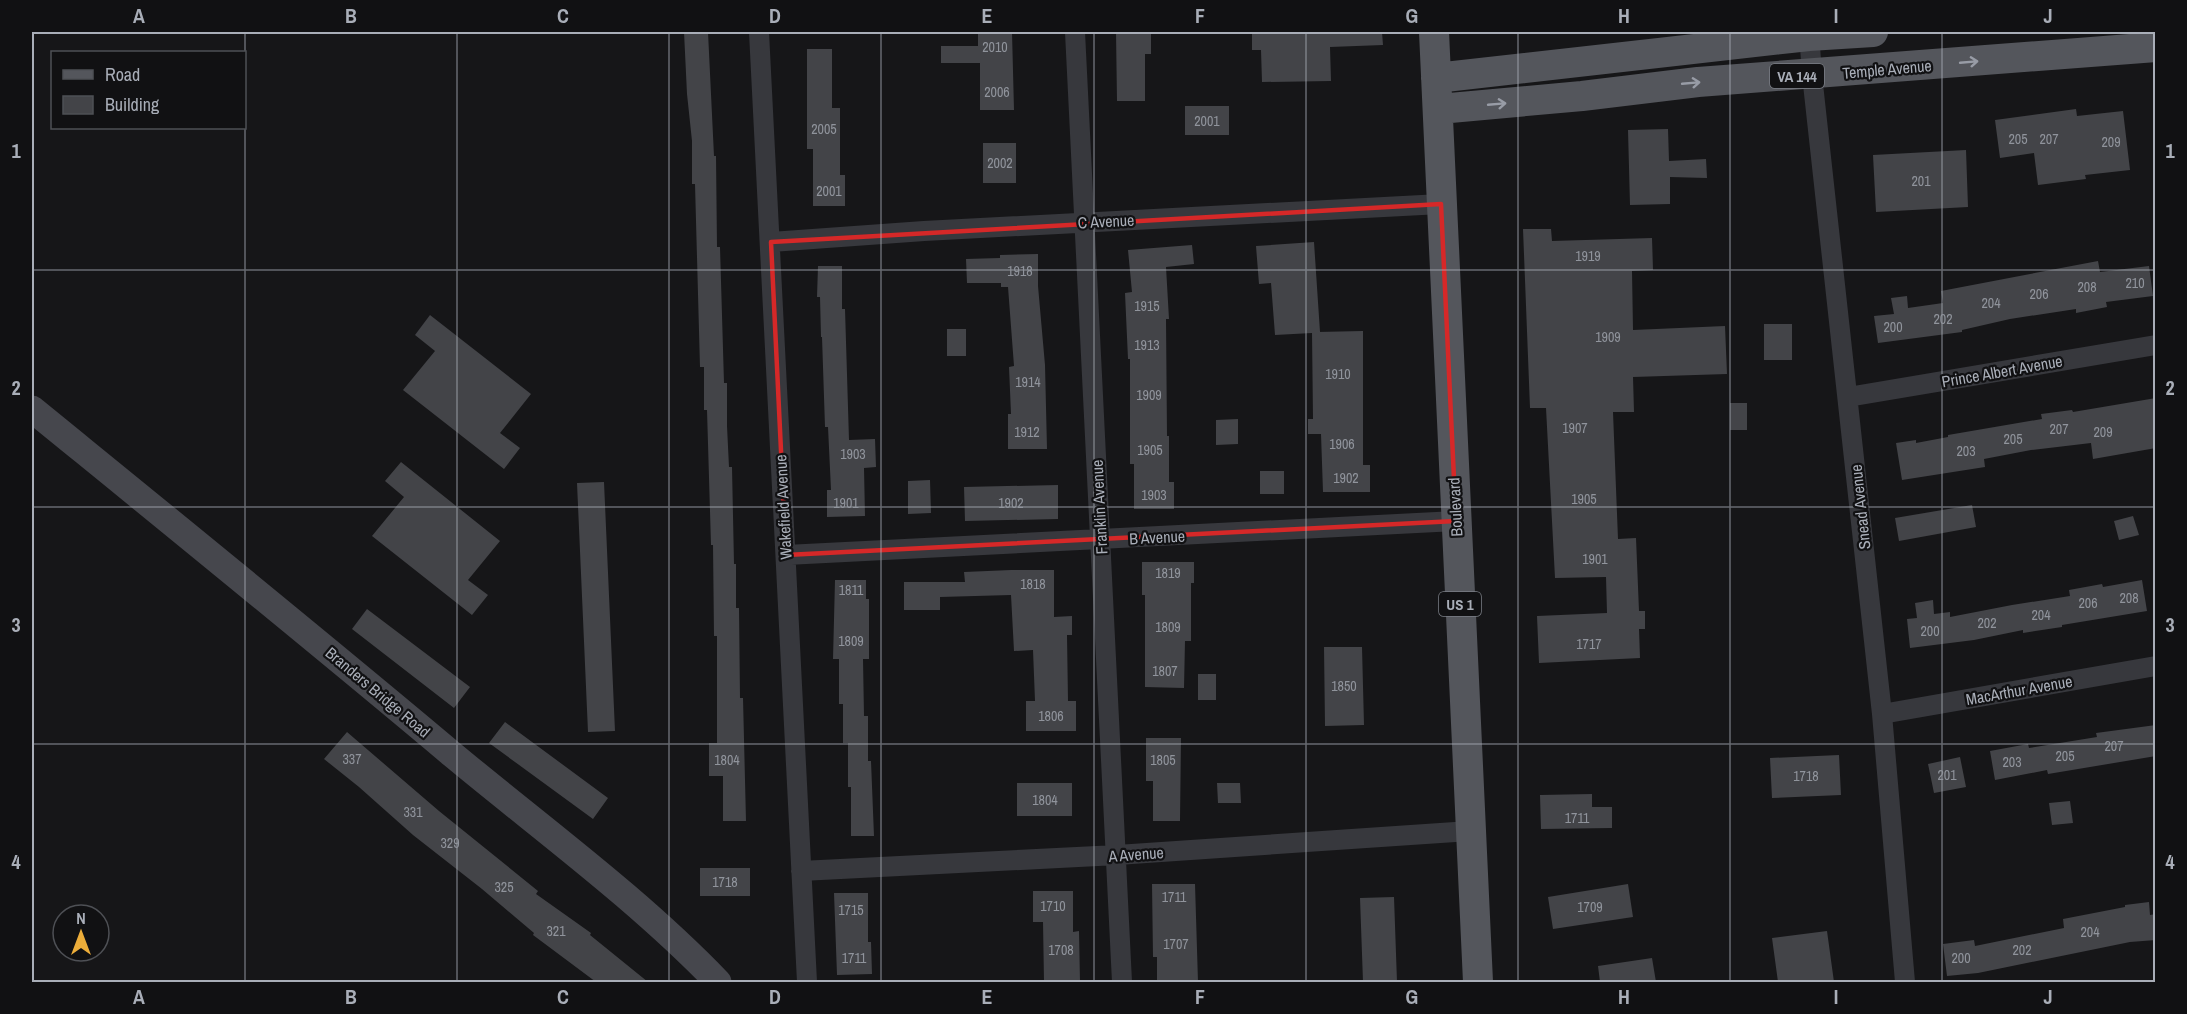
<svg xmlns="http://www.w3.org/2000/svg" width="2187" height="1014" viewBox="0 0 2187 1014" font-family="'Archivo Narrow',sans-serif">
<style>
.building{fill:#434448}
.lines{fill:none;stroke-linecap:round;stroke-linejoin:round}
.street{stroke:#37383d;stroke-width:20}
.secondary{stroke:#46474d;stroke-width:27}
.primary{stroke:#54565c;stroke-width:30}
.oneway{stroke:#989ca6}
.marked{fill:none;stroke:#d62828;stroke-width:4.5;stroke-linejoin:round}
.grid{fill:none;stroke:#a9aeb8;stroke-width:1.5;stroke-opacity:0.55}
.labels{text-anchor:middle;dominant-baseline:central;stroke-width:4.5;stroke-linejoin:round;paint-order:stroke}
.number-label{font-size:14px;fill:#90949c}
.shield{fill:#111113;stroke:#7b7f86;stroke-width:1.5}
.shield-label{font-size:15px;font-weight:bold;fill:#a9aeb8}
.street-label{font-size:16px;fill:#a9aeb8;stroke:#111113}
.neatline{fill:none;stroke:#a9aeb8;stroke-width:2}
.grid-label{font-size:20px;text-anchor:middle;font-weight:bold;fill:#a9aeb8}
</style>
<rect width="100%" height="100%" fill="#161618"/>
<path class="building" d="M684,32H708L714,156H716L717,247H720L724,383H727V426L729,467H732L734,564H736V608H739L740,698H743L746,821H723V776H709V743H717V636H714L713,545H711L707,410H704V367H700L695,184H692V141L687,94Z
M978,32H1012L1014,110H980V63H941V46H978Z
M1116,32H1151V54H1145V101H1117Z
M1252,32H1382L1383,45L1330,47L1331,81L1262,82L1261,50H1252Z
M807,49H832V108H840V175H845V206H813V149H807Z
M1185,106H1229V135H1185Z
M2076,109L2077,116L2123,111L2130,170L2085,175L2086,179L2038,185L2034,153L2000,158L1995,120Z
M1668,129L1669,161L1706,159L1707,178L1670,177V204L1630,205L1628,130Z
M983,143H1016V183H983Z
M1966,150L1968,207L1876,212L1873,155Z
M1523,229H1551L1552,241L1652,238L1653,270L1632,271L1633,330L1725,326L1727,374L1633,377L1634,412H1613L1618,539L1636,538L1639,611H1645V629H1639L1640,658L1539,663L1537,616L1607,613L1606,577L1555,578L1546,408H1530Z
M1314,242L1320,332H1317L1363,331V465H1370V492H1323L1321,434H1308V419H1313L1312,333L1275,335L1271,283L1259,284L1256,246Z
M1192,245L1194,264L1166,267L1169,319H1166L1167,436H1169V482H1174V509H1134V464H1130V359H1128L1125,293L1132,292L1128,250Z
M1038,254V286L1045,365L1047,449H1008V414H1011L1009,367L1014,366L1008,287H1001V283H967L966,259L1000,258V255Z
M2098,261L2100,272L2149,266L2153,296L2106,302L2107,307L2076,313V309L2010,319L1962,330V332L1878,343L1874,316L1894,314L1891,298L1907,296L1908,308L1943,303L1941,291Z
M818,266H842V309H845L849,440L875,439L876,467L864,468L865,516L827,517V490H831L828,427H825L822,337H821L820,297H817Z
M430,315L531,394L500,433L520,448L504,469L403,390L435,351L415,335Z
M1764,324H1792V360H1764Z
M947,329H966V356H947Z
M2156,398V448L2093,459L2091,443L2031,450L1984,459L1985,467L1902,480L1896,443L1916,440V443L1948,437V435L2042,419L2041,414L2072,410L2073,412Z
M1730,403H1747V430H1730Z
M1238,419V444L1216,445V420Z
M401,462L500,541L468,580L488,595L472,615L372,536L404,497L385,481Z
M1260,471H1284V494H1260Z
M930,480L931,513L908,514V481Z
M604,482L615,731L588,732L577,483Z
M1058,485V519L965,521L964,487Z
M1972,505L1976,527L1899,541L1895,518Z
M2133,516L2139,535L2119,540L2114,521Z
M1142,562H1194V583H1191V641H1185L1184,688L1145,687V595H1142Z
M1011,570H1054V617L1072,616V635H1067L1068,701H1076V731H1026V701H1035L1033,650L1014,651L1011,595L940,597V610H904V582H965L964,572Z
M835,580H866V599H869V659H863L864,716H868V761H871L874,836H851V787H848V743H843V704H839V659H833Z
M2142,580L2147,611L2062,625V627L2023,633V630L1974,640L1910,648L1907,619L1917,618L1915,603L1933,600L1934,614L1950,612V617L2012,605L2070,596L2069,590L2102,584L2103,587Z
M367,609L470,687L454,708L352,629Z
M1324,647H1362L1364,725L1325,726Z
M1198,674H1216V700H1198Z
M505,722L608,798L593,819L489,743Z
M2156,725V756L2048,774L2047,770L1995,780L1990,751L2028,744L2029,748L2097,737L2096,733Z
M347,732L439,811L538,891L536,894L591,933L590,935L648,982H596L533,935L534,933L482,889L413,835L359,787L324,759Z
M1146,738H1181L1180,821H1153V781H1146Z
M1839,755L1841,795L1772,798L1770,758Z
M1960,757L1966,787L1934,793L1928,764Z
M1017,783H1072V816H1017Z
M1217,783H1240L1241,803H1218Z
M1592,794V807H1612V828L1541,829L1540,795Z
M2070,801L2073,823L2052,825L2049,803Z
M700,868H750V896H700Z
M1152,884H1195L1198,982H1157V957H1153Z
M1628,884L1633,917L1553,929L1548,897Z
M1033,891H1073V932L1079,931L1080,982H1044L1043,922H1033Z
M834,893H868V942H871L872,974L837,975Z
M1394,897L1397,982H1363L1360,898Z
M2149,902L2150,915L2156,914V940L2130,942L1978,973L1947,976L1943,944L1974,940L1975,946L2064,928L2063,919L2125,907V905Z
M1827,931L1834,982H1778L1772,938Z
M1652,958L1656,982H1600L1598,966Z"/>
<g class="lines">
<path class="street" d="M759,32L807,982
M1075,32L1122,982
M1809,32L1812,75L1882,714L1905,982
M771,242L924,231L1441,204
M1848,397L2156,345
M786,555L1456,521
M1882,714L2156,666
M801,871L1117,855L1470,831"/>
<path class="secondary" d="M32,409C172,523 314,638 453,755C542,829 637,898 718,982"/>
<path class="primary" d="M1434,32L1478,982
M1436,78L1809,36L1873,32
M1439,109L1582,96L1698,82L2156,47"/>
</g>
<defs><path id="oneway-shaft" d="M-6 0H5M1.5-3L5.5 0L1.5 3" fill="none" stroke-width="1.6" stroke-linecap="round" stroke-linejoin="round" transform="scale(1.5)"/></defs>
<g class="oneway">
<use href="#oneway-shaft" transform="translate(1969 62) rotate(-5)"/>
<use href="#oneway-shaft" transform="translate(1691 83) rotate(-5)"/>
<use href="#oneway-shaft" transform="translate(1497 104) rotate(-5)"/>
</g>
<path class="marked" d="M1441,204L1456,521L786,555L771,242Z"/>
<path class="grid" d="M245,32V982M457,32V982M669,32V982M881,32V982M1094,32V982M1306,32V982M1518,32V982M1730,32V982M1942,32V982M32,270H2156M32,507H2156M32,744H2156"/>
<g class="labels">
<g class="number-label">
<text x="995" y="47">2010</text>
<text x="997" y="92">2006</text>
<text x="1207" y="121">2001</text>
<text x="824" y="129">2005</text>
<text x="2018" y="139">205</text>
<text x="2049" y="139">207</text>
<text x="2111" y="142">209</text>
<text x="1000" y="163">2002</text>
<text x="1921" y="181">201</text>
<text x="829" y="191">2001</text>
<text x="1588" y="256">1919</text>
<text x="1020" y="271">1918</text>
<text x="2135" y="283">210</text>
<text x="2087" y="287">208</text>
<text x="2039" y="294">206</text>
<text x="1991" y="303">204</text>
<text x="1147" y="306">1915</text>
<text x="1943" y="319">202</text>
<text x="1893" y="327">200</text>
<text x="1608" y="337">1909</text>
<text x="1147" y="345">1913</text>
<text x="1338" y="374">1910</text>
<text x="1028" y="382">1914</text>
<text x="1149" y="395">1909</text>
<text x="1575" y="428">1907</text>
<text x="2059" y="429">207</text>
<text x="1027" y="432">1912</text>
<text x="2103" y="432">209</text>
<text x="2013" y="439">205</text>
<text x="1342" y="444">1906</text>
<text x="1150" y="450">1905</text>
<text x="1966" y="451">203</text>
<text x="853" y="454">1903</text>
<text x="1346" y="478">1902</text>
<text x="1154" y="495">1903</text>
<text x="1584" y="499">1905</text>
<text x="846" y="503">1901</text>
<text x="1011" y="503">1902</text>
<text x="1595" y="559">1901</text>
<text x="1168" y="573">1819</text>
<text x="1033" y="584">1818</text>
<text x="851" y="590">1811</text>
<text x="2129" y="598">208</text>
<text x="2088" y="603">206</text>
<text x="2041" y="615">204</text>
<text x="1987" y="623">202</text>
<text x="1168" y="627">1809</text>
<text x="1930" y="631">200</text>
<text x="851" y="641">1809</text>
<text x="1589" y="644">1717</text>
<text x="1165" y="671">1807</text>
<text x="1344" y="686">1850</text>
<text x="1051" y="716">1806</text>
<text x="2114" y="746">207</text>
<text x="2065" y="756">205</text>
<text x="352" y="759">337</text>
<text x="727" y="760">1804</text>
<text x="1163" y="760">1805</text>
<text x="2012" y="762">203</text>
<text x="1947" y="775">201</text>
<text x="1806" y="776">1718</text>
<text x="1045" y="800">1804</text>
<text x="413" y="812">331</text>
<text x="1577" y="818">1711</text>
<text x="450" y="843">329</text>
<text x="725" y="882">1718</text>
<text x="504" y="887">325</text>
<text x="1174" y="897">1711</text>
<text x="1053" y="906">1710</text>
<text x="1590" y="907">1709</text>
<text x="851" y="910">1715</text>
<text x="556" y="931">321</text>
<text x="2090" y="932">204</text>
<text x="1176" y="944">1707</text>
<text x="1061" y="950">1708</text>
<text x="2022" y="950">202</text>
<text x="854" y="958">1711</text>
<text x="1961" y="958">200</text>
</g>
<g class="shield">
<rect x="1770" y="64" width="54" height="24" rx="4.5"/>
<rect x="1439" y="592" width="42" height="24" rx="4.5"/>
</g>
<g class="shield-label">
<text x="1797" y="76">VA 144</text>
<text x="1460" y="604">US 1</text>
</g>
<g class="street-label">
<text transform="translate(1887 69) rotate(-5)">Temple Avenue</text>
<text transform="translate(1106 221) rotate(-3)">C Avenue</text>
<text transform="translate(2002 371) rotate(-10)">Prince Albert Avenue</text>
<text transform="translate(783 507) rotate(-93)">Wakefield Avenue</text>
<text transform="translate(1099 507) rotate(-93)">Franklin Avenue</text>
<text transform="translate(1455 507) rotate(-93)">Boulevard</text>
<text transform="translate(1860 507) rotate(-96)">Snead Avenue</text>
<text transform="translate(1157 537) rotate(-3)">B Avenue</text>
<text transform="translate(2019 690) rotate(-10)">MacArthur Avenue</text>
<text transform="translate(378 692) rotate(40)">Branders Bridge Road</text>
<text transform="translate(1136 854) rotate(-4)">A Avenue</text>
</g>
</g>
<rect width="2187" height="1014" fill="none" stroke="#111113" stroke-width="66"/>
<rect x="51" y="51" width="195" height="78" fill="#111113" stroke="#4e5055" stroke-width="1.5"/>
<rect x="63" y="70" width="30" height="9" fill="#54565c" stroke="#4e5055" stroke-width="1.5"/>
<text x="105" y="81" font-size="18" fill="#a9aeb8">Road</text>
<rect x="63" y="96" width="30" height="18" fill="#434448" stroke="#4e5055" stroke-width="1.5"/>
<text x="105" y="111" font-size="18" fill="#a9aeb8">Building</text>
<g transform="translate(81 933)"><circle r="28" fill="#111113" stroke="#4e5055" stroke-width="1.5"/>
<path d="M0-4.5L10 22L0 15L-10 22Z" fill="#ecad3a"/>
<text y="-9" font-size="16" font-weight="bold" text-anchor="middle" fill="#a9aeb8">N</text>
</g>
<rect x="33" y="33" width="2121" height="948" class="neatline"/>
<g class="grid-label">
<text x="139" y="23">A</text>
<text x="351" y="23">B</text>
<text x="563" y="23">C</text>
<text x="775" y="23">D</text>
<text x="987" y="23">E</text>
<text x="1200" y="23">F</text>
<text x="1412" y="23">G</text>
<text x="1624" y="23">H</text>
<text x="1836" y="23">I</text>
<text x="2048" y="23">J</text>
<text x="16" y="158">1</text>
<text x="2170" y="158">1</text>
<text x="16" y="395">2</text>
<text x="2170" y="395">2</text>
<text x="16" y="632">3</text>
<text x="2170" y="632">3</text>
<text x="16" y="869">4</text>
<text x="2170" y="869">4</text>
<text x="139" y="1004">A</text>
<text x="351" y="1004">B</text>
<text x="563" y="1004">C</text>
<text x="775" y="1004">D</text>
<text x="987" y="1004">E</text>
<text x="1200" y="1004">F</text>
<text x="1412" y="1004">G</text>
<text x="1624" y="1004">H</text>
<text x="1836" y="1004">I</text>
<text x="2048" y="1004">J</text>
</g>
</svg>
